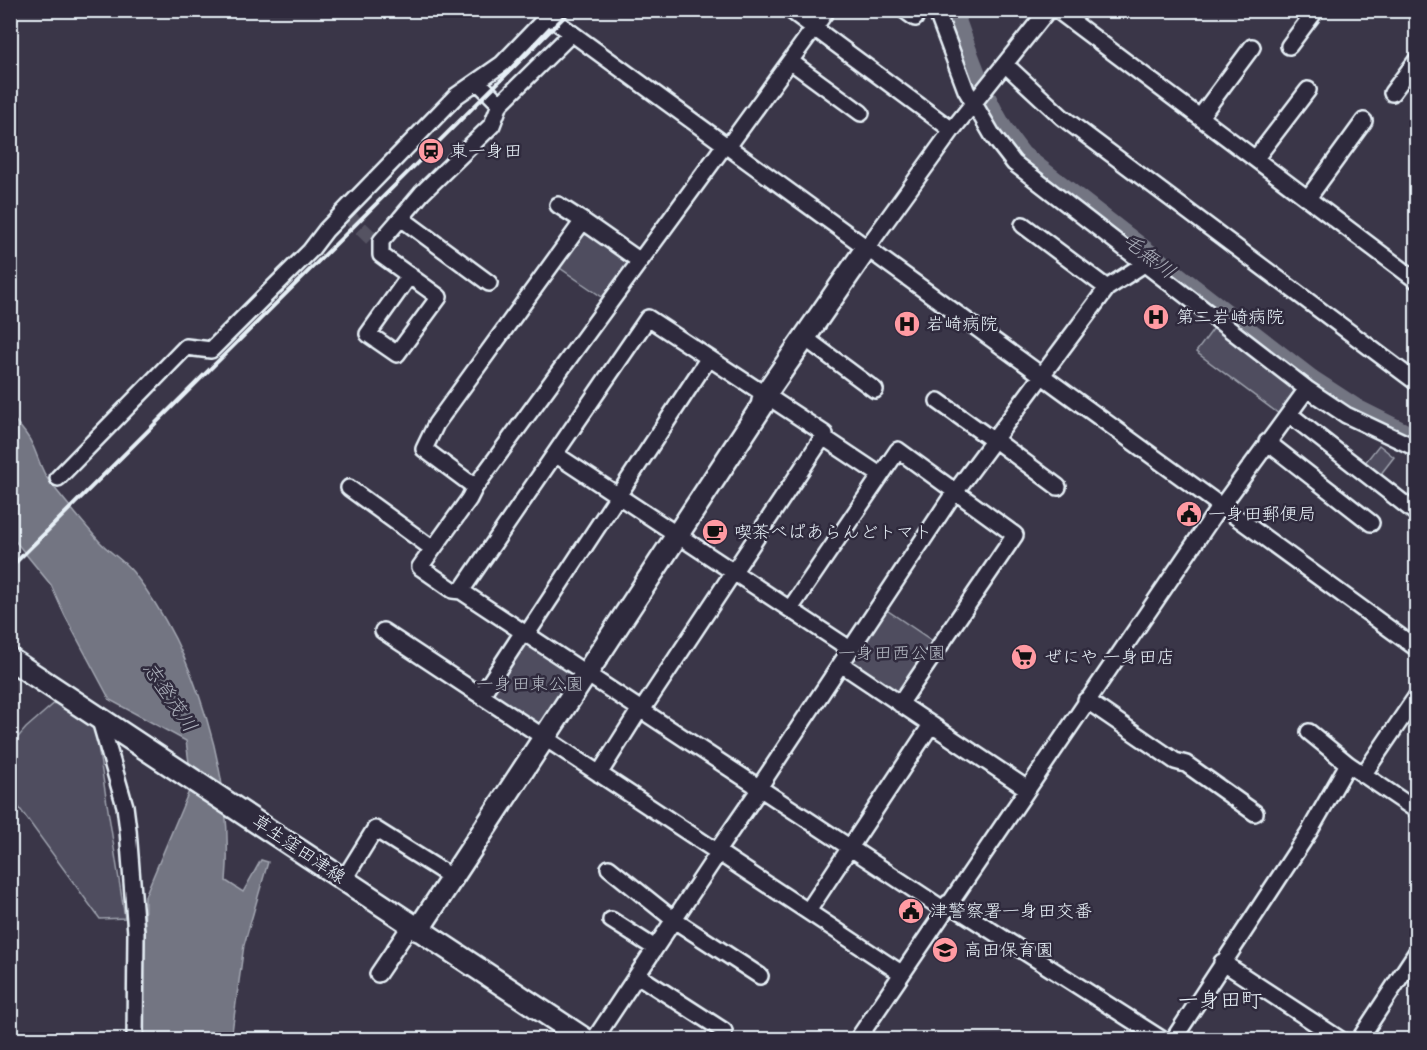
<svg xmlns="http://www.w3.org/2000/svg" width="1427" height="1050" viewBox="0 0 1427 1050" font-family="Sriracha,'Klee One',sans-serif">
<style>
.green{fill:#504e5f;stroke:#9ca0ac;stroke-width:1.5}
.water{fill:#737482;stroke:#a2a6b1;stroke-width:1.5}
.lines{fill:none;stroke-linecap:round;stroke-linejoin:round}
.river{stroke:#737482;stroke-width:22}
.street-tunnel{stroke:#545262;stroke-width:15;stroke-dasharray:15 8;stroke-linecap:butt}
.street-casing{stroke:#e8f1f8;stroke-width:20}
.secondary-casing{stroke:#e8f1f8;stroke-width:26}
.street{stroke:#2f2a3d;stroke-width:15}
.secondary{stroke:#2f2a3d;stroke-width:21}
.rail{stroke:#e8f1f8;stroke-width:4}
.labels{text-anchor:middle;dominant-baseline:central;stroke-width:5;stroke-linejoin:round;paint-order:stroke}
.poi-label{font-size:18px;fill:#e8f1f8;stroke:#2f2a3d;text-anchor:start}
.park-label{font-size:18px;fill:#b3b8c2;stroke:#2f2a3d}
.street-label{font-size:18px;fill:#e8f1f8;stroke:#2f2a3d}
.water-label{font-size:20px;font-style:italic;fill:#aeb2bd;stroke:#2f2a3d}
.quarter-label{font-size:21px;fill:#e8f1f8;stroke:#2f2a3d}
</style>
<rect width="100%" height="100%" fill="#3a3648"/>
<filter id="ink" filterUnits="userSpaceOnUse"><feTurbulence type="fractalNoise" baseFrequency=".0167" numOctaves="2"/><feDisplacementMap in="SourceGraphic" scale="12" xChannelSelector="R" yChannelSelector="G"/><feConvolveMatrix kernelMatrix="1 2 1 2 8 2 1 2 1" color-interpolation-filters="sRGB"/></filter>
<g filter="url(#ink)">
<path class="green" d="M590,234L627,259V270L605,299L557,266L579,236Z
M1216,325L1302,390L1283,417L1196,352Z
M1379,445L1394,457L1380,475L1364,464Z
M883,610L888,611L934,642L898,696L851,665L850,660Z
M520,642H526L569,671L572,677L539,726L490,697Z
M57,701L95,727L125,918L100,919L12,798L13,743L26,728Z"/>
<path class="water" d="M10,415C18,424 27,433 32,444C38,456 41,471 49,481C65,501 82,522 99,541C109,552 123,560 133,572C196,652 235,779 226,881L243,892L261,860L268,862L244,945L231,1039H143L145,896L192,784L186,741L110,700L65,616L51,585L11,536Z"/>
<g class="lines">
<path class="river" d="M951,10C971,63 985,112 1021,156L1310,380L1356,410L1402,433"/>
<path class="street-tunnel" d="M344,212L373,240"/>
<g class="street-casing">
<path id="street" d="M540,10L1416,648
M790,10L952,130
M904,10L915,18
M936,10L966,90L993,136L1014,163L1307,389L1346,415L1416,448
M1057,10L1416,280
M1289,46L1316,10
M790,61L861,113
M1006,65L1062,117L1416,382
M479,83L500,104
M1392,93L1416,61
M1200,117L1252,47
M724,146L475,487L469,499L420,567L453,590L461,591L943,909
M727,148L827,10
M1256,158L1308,90
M1308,198L1364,121
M558,205L583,221
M401,218L381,241V255L439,297L397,354L368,334L410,275
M1023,225L1107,288
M866,249L952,130L1048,10
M489,283L401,218L422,193L492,125L500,104L571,34
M805,338L875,390
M938,401L994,441
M1289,414L1416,513
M823,437L880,475
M995,440L1058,487
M1267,442L1371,523
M555,454L850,649
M58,478L186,347L211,350L310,251L326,230L456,96L502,64L548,16
M475,487L424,449L436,424L583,221L640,261
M349,488L433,549
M1221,507L1307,389
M461,591L648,318L825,434L642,710
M790,609L898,450L1015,535L900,704
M383,631L901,973
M527,634L708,359
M841,664L1026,788
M481,696L523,632
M1086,700L1175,761L1186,764L1255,813
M99,717L125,806L128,830L136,933L135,1040
M1309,732L1348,764L1416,810
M599,774L640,709
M1363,775L1416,697
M758,789L950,499L1107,288L1144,264
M717,851L759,790
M609,868L674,920L760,976
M344,879L375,829L453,878
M948,903L1163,1040
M808,911L931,725
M611,920L655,948
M1222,962L1341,1040
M378,974L411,925
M637,975L724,1031
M594,1040L719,852
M857,1040L1220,506
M1173,1040L1309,832L1348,764
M1359,1040L1416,953"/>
</g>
<g class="secondary-casing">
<path id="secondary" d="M10,659L586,1040
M418,930L762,406L764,396L866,249"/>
</g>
<use href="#street" class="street"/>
<use href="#secondary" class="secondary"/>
<path class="rail" d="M10,568L571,10"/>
</g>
</g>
<defs>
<g id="station-disc" transform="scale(1.35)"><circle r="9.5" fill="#ff9aa2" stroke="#2f2a3d"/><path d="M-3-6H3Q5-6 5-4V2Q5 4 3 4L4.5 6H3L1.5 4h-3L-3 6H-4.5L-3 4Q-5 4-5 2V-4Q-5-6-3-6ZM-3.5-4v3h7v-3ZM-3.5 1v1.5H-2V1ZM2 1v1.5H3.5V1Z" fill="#111"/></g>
<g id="hospital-disc" transform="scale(1.35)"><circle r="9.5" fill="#ff9aa2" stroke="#2f2a3d"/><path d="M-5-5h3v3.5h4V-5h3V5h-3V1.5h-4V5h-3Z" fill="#111"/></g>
<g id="civic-disc" transform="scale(1.35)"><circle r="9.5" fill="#ff9aa2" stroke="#2f2a3d"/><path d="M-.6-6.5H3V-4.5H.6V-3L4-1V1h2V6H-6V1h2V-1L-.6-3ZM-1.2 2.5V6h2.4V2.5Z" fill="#111"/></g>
<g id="cafe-disc" transform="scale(1.35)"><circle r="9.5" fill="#ff9aa2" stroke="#2f2a3d"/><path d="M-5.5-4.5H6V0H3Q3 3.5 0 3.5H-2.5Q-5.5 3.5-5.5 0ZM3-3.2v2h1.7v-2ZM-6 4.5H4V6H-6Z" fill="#111"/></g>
<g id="supermarket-disc" transform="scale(1.35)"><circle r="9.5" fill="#ff9aa2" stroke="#2f2a3d"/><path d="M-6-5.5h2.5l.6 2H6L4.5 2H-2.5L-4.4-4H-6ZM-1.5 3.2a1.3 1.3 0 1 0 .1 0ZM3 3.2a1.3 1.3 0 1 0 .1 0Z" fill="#111"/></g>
<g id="school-disc" transform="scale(1.35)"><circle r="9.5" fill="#ff9aa2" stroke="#2f2a3d"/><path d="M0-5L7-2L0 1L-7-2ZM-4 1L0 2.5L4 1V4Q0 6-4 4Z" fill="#111"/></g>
</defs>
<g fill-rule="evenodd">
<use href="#station-disc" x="431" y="151"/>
<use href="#hospital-disc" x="1156" y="317"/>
<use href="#hospital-disc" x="907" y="324"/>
<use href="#civic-disc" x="1189" y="514"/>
<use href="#cafe-disc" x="715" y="532"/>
<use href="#supermarket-disc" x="1024" y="657"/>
<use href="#civic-disc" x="911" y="911"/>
<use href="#school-disc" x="945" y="950"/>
</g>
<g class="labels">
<g class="poi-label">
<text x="450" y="151">東一身田</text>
<text x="1176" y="317">第二岩崎病院</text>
<text x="926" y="324">岩崎病院</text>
<text x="1208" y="514">一身田郵便局</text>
<text x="734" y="532">喫茶べぱあらんどトマト</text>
<text x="1044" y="657">ぜにや 一身田店</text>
<text x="930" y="911">津警察署一身田交番</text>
<text x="964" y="950">高田保育園</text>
</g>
<g class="park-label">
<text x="892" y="653">一身田西公園</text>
<text x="530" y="684">一身田東公園</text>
</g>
<g class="street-label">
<text transform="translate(299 849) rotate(34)">草生窪田津線</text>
</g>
<g class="water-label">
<text transform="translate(1149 256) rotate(38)">毛無川</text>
<text transform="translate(170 697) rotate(56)">志登茂川</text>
</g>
<g class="quarter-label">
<text x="1220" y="1000">一身田町</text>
</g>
</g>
<rect width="1427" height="1050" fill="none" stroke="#2f2a3d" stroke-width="36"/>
<rect x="18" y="18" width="1391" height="1014" fill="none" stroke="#e8f1f8" stroke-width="2" filter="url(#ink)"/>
</svg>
